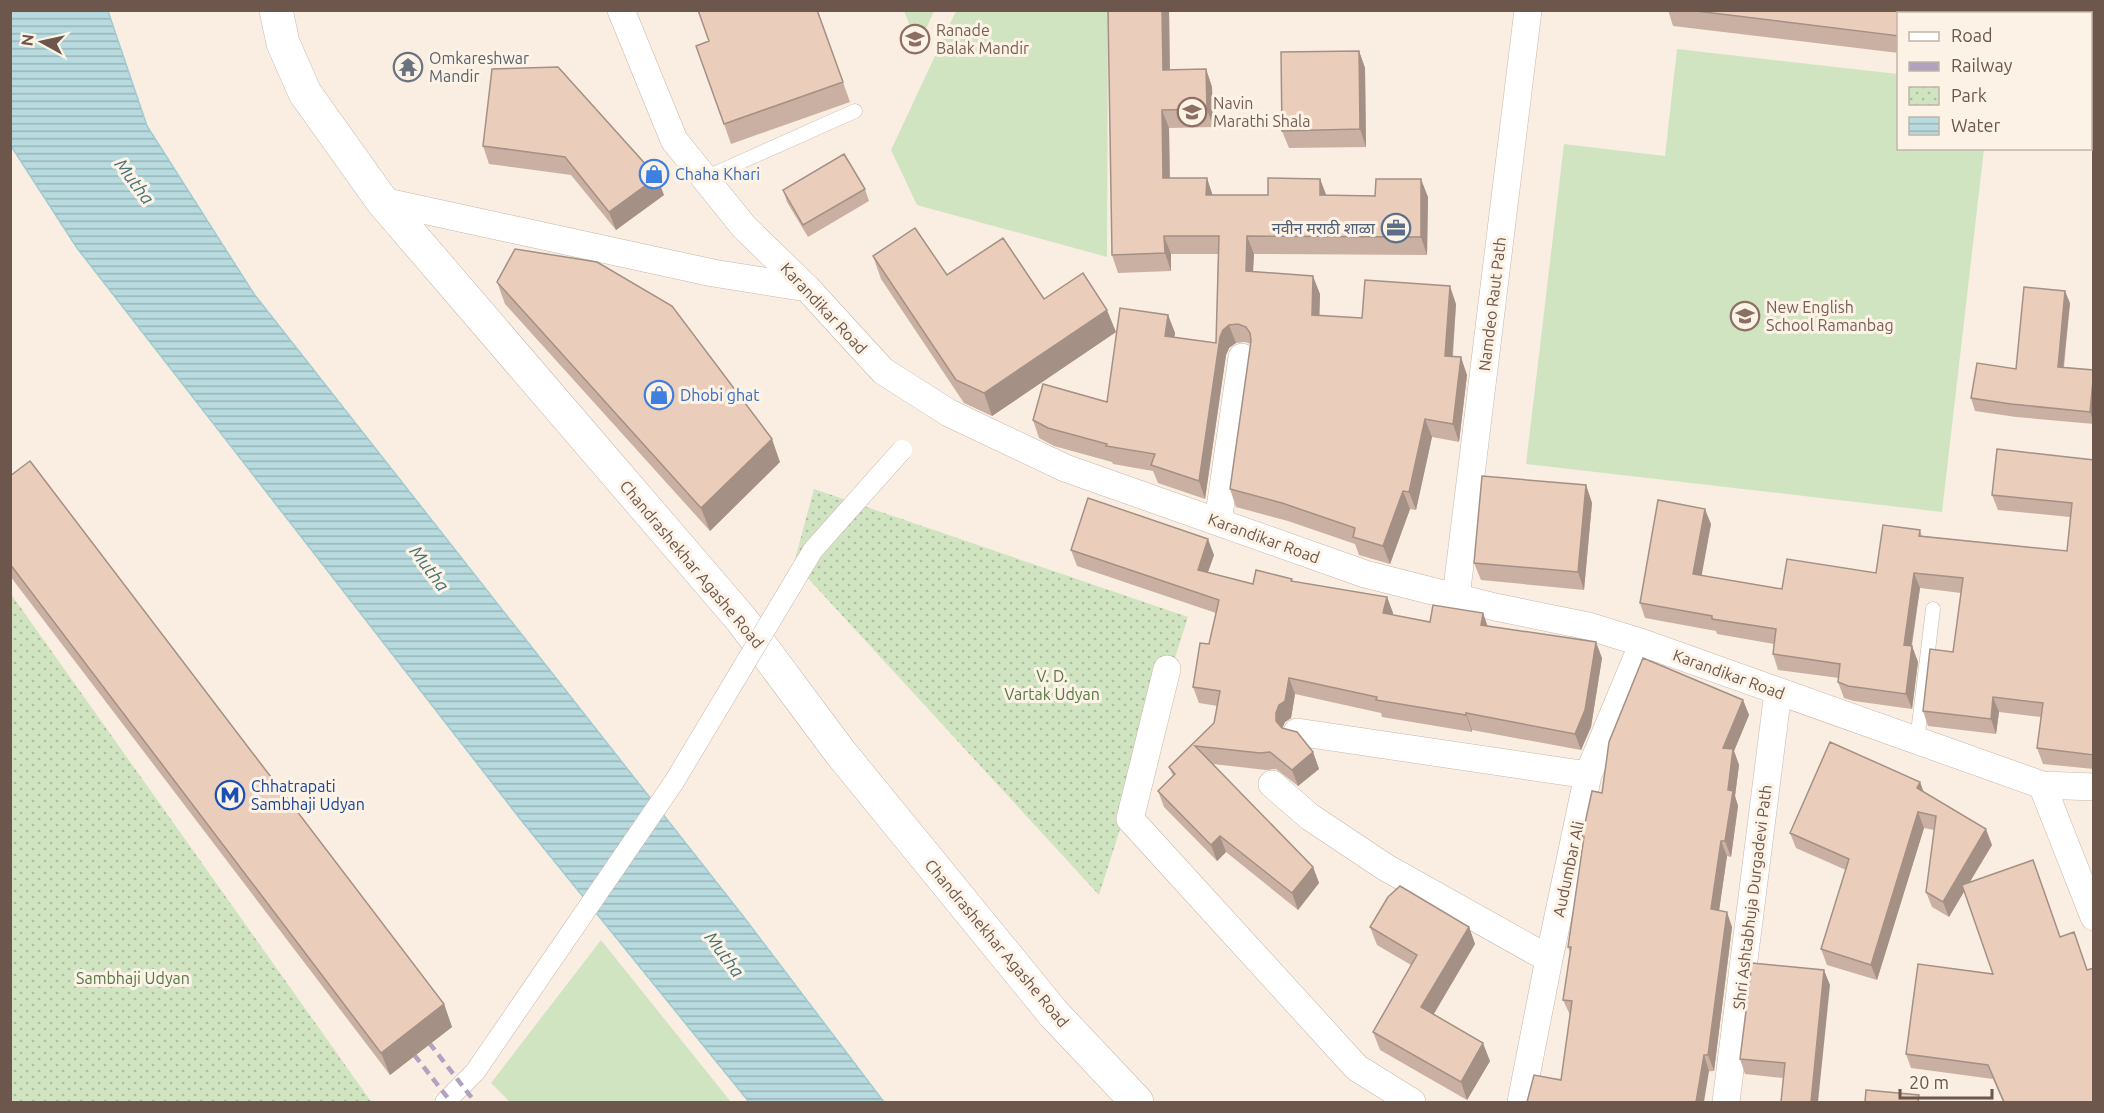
<svg xmlns="http://www.w3.org/2000/svg" width="2104" height="1113" viewBox="0 0 2104 1113" font-family="Ubuntu,'Noto Sans Devanagari',sans-serif">
<style>
.grass{fill:#d1e4c2}
.park{fill:url(#park-dots)}
.water{fill:url(#water-rules);stroke:#a0cbd0;stroke-width:1.5}
.lines{fill:none;stroke-linecap:round;stroke-linejoin:round}
.service-casing{stroke:#c8b6aa;stroke-width:15}
.pedestrian-casing{stroke:#c8b6aa;stroke-width:21}
.minor-casing{stroke:#c8b6aa;stroke-width:28}
.tertiary-casing{stroke:#c8b6aa;stroke-width:34}
.service{stroke:#fff;stroke-width:14}
.pedestrian{stroke:#fff;stroke-width:20}
.minor{stroke:#fff;stroke-width:27}
.tertiary{stroke:#fff;stroke-width:33}
.rail{stroke:#b1a2c0;stroke-width:4.5;stroke-dasharray:9 6;stroke-linecap:butt}
.pedestrian-bridge-casing{stroke:#c8b6aa;stroke-width:21;stroke-linecap:butt}
.pedestrian-bridge{stroke:#fff;stroke-width:20}
.wall{fill:#cab0a2}
.shaded-wall{fill:#a49084}
.building{fill:#ebcdbc;stroke:#a49084;stroke-width:1.5}
.labels{text-anchor:middle;dominant-baseline:central;stroke-width:6;stroke-linejoin:round;paint-order:stroke}
.education-label{font-size:16px;fill:#785e54;stroke:#fcf3e6;text-anchor:start}
.worship-label{font-size:16px;fill:#5b616d;stroke:#fcf3e6;text-anchor:start}
.shop-label{font-size:16px;fill:#366cbe;stroke:#fcf3e6;text-anchor:start}
.service-label{font-size:16px;fill:#4e5e75;stroke:#fcf3e6;text-anchor:end}
.street-label{font-size:16px;fill:#6d564b;stroke:#fcf3e6}
.park-label{font-size:16px;fill:#577747;stroke:#fcf3e6}
.transit-label{font-size:16px;fill:#164399;stroke:#fcf3e6;text-anchor:start}
.water-label{font-size:18px;font-style:italic;fill:#447277;stroke:#fcf3e6}
</style>
<defs>
<pattern id="park-dots" width="8" height="8" patternUnits="userSpaceOnUse" patternTransform="scale(1.5)"><rect width="8" height="8" fill="#d1e4c2"/><path d="M2 2h.1M6 6h.1" fill="none" stroke="#aebca0" stroke-width="1.8" stroke-linecap="round"/></pattern>
<pattern id="water-rules" width="6" height="5" patternUnits="userSpaceOnUse" patternTransform="scale(1.5)"><rect width="6" height="5" fill="#b8dbdf"/><path d="M0 2.5h6" fill="none" stroke="#9ab4b7"/></pattern>
</defs>
<rect width="100%" height="100%" fill="#f9eee1"/>
<path class="grass" d="M904,11H934L918,47Z
M956,11H1108L1107,257L917,205L891,150Z
M1677,49L1898,74V148L1984,149L1942,512L1526,464L1564,144L1665,156Z
M601,940L731,1102H510L491,1083Z"/>
<path class="park" d="M814,489L1188,617L1099,895L794,563Z
M11,594L370,1100L372,1102H11Z"/>
<path class="water" d="M10,11H108L147,126L254,294L743,916L884,1102H749L521,820L77,248L11,146Z"/>
<g class="lines">
<g class="service-casing">
<path id="service" d="M2090,106L2094,107
M705,178L855,111
M1917,741L1933,609"/>
</g>
<g class="pedestrian-casing">
<path id="pedestrian" d="M445,1102L475,1072L674,782"/>
</g>
<g class="minor-casing">
<path id="minor" d="M621,10L674,140L744,227L807,288L883,371L949,413L1065,468L1365,574L1495,607L1588,626L1643,643L2042,785L2094,787
M382,201L713,273L807,288
M1218,522L1242,357
M1456,597L1528,10
M1167,669L1130,819L1357,1068L1412,1102
M1297,732L1588,775
M1272,784L1310,817L1385,867L1549,959
M2042,785L2094,917
M1521,1102L1549,959L1588,775L1643,643
M1726,1102L1778,692"/>
</g>
<g class="tertiary-casing">
<path id="tertiary" d="M276,10L283,43L305,93L382,201L741,619L840,752L1053,1013L1137,1102"/>
</g>
<use href="#service" class="service"/>
<use href="#pedestrian" class="pedestrian"/>
<use href="#minor" class="minor"/>
<use href="#tertiary" class="tertiary"/>
<path class="rail" d="M420,1031L475,1102
M405,1043L451,1102"/>
<g class="pedestrian-bridge-casing">
<path id="pedestrian-bridge" d="M674,782L813,550L902,450"/>
</g>
<use href="#pedestrian-bridge" class="pedestrian-bridge"/>
</g>
<path class="wall" d="M698,10H819L818,11L850,102L731,144L724,124L709,41Z
M1108,10H1169L1170,70L1206,69L1212,87L1213,127L1169,128L1170,178L1213,195H1268L1320,179L1326,195L1428,197L1427,255L1254,254L1253,271L1320,294L1319,316L1362,318L1456,304L1453,356L1467,375L1459,442L1432,437L1416,510L1410,509L1390,564L1359,555L1355,544L1288,521L1236,507L1230,489L1251,344L1245,342L1236,343L1229,348L1226,355L1205,499L1158,483L1153,471L1113,464L1112,462L1054,446L1039,438L1033,420L1107,402L1168,315L1175,333L1174,337L1216,343L1218,254H1171V271L1118,273L1112,255Z
M1668,10H1954L1953,14H1899V53L1673,26Z
M2094,10V69H2091V14Z
M1359,51L1365,68L1366,147L1289,148L1282,131Z
M492,69L664,195L616,230L571,175L489,164L483,146Z
M865,189L869,201L808,237L787,202L783,190Z
M873,256L1044,299L1116,332L992,416L964,403L881,279Z
M497,282L780,462L710,531L505,304Z
M2070,303L2064,367L2094,370V424L2016,417L1975,411L1971,398L2016,369Z
M2094,460V769L2043,764L2037,748L2041,717L1999,712L1996,734L1928,726L1923,711L1953,652L1961,593L1920,588L1912,646L1918,662L1912,709L1854,701L1844,698L1838,682L1839,678L1778,670L1773,654L1774,644L1717,634L1716,631L1645,618L1640,603L1711,524L1701,575L1782,589L1876,573L1920,530L1922,536L2067,551L2070,517L1998,510L1992,495Z
M10,476L444,1004L452,1027L390,1075L10,576Z
M1586,485L1592,503L1584,590L1481,580L1474,563Z
M1071,550L1214,555L1208,572L1253,584L1292,581L1387,597L1393,613L1392,615L1430,622L1483,613L1487,626L1602,658L1591,727L1581,750L1472,730V732L1382,717L1381,713L1295,694L1291,718L1285,722L1282,728L1313,752L1319,769L1298,786L1276,769L1266,770L1213,764L1313,867L1319,883L1298,910L1226,852L1217,861L1164,807L1158,791L1173,776L1169,767L1214,723L1218,706L1199,703L1193,687L1209,644L1216,613L1077,566Z
M1743,700L1749,715L1734,751L1739,765L1735,796L1738,806L1731,857L1727,856L1719,910L1732,927L1714,1071L1561,1080L1570,1015L1563,1000L1570,953L1568,947L1584,841L1582,837L1602,793Z
M1920,782L1924,792L1992,845L1969,882L2094,1102H2003L1993,1079L1911,1068L1906,1054L1993,974L1964,891L1949,917L1932,907L1926,892L1934,830L1924,828L1877,980L1827,965L1821,949L1846,870L1796,848L1790,833Z
M1370,927H1469L1475,944L1434,1014L1490,1061L1467,1100L1380,1050L1373,1032L1411,965L1377,945Z
M1830,985L1783,1078L1745,1074L1740,1059Z"/>
<path class="shaded-wall" d="M1162,10H1169L1170,88L1163,70Z
M1945,10H1954L1953,14H1945Z
M1359,51L1365,68L1366,147L1360,129Z
M1206,69L1212,87L1213,127L1207,109Z
M1162,110L1169,128L1170,196L1163,178Z
M657,177L664,195L616,230L609,212Z
M1207,178L1213,196L1206,195Z
M1320,179L1327,197L1320,195Z
M1421,179L1428,197L1427,255L1421,237Z
M1164,236L1171,254V271L1165,253Z
M1247,236L1254,254L1252,289L1246,271Z
M1313,276L1320,294L1319,333L1312,315Z
M1450,286L1456,304L1451,374L1445,356Z
M2065,291L2070,303L2062,379L2058,367Z
M1107,310L1116,332L992,416L984,393Z
M1168,315L1175,333L1172,353L1165,336Z
M1229,325L1236,343L1229,348L1226,355L1205,499L1199,481L1220,337L1223,330Z
M1461,357L1467,375L1459,442L1453,424Z
M2094,373V423L2090,412Z
M1425,419L1432,437L1416,510L1409,492Z
M772,439L780,462L710,531L701,508Z
M1586,485L1592,503L1584,590L1578,572Z
M1403,491L1410,509L1390,564L1383,546Z
M1705,509L1711,524L1699,590L1693,574Z
M1208,539L1214,555L1203,586L1198,570Z
M1914,573L1920,588L1909,661L1904,645Z
M1387,597L1393,613L1389,630L1383,613Z
M1483,613L1489,630L1481,625Z
M1596,642L1602,658L1591,727L1581,750L1575,734Z
M1912,646L1918,662L1912,709L1906,694Z
M1289,678L1295,694L1291,718L1285,722L1282,729L1276,721V713Z
M1993,697L1999,712L1996,734L1991,719Z
M1743,700L1749,715L1734,751L1739,765L1735,796L1738,806L1731,857L1725,841L1728,790L1723,748Z
M1466,713L1472,730V732L1466,715Z
M1313,752L1319,769L1298,786L1292,770Z
M1920,782L1925,797L1917,788Z
M1918,812L1924,828L1877,980L1871,965Z
M1986,829L1992,845L1949,917L1943,902Z
M1220,836L1226,852L1217,861L1211,845Z
M1721,841L1727,856L1717,925L1711,909Z
M1313,867L1319,883L1298,910L1292,893Z
M1727,912L1732,927L1714,1071L1708,1055Z
M1469,927L1475,944L1427,1025L1421,1007Z
M1824,970L1830,985L1818,1102H1811Z
M444,1004L452,1027L390,1075L381,1053Z
M1483,1043L1490,1061L1467,1100L1461,1082Z
M1704,1055L1709,1071L1704,1102H1696Z"/>
<path class="building" d="M698,10H817L843,82L724,124L696,46L709,41Z
M1108,10H1162L1163,70L1206,69L1207,109L1162,110L1163,178H1207L1206,195H1268V178L1320,179V195L1375,196L1376,179H1421V237L1247,236L1246,271L1313,276L1312,315L1362,318L1365,280L1450,286L1445,356L1461,357L1453,424L1425,419L1409,492L1403,491L1383,546L1353,537L1355,528L1282,503L1230,489L1251,341L1250,333L1246,327L1238,324L1229,325L1223,330L1220,337L1199,481L1151,465L1155,454L1106,446L1107,444L1048,428L1033,420L1043,384L1107,402L1120,308L1168,315L1165,336L1216,343L1219,236H1164L1165,253L1112,255Z
M1688,10H1945V14H1899V36Z
M2081,10H2094V53L2091,52V14H2081Z
M1359,51L1360,129L1282,131L1281,52Z
M558,67L657,177L609,212L565,157L483,146L492,69Z
M844,154L865,189L803,225L783,190Z
M915,228L947,275L1003,238L1044,299L1083,273L1107,310L984,393L956,380L873,256Z
M515,249L597,262L672,306L772,439L701,508L497,282Z
M2024,287L2065,291L2058,367L2094,370L2090,412L2011,404L1971,398L1977,363L2016,369Z
M1997,449L2094,460V755L2037,748L2043,703L1993,697L1991,719L1923,711L1930,649L1953,652L1963,578L1914,573L1904,645L1912,646L1906,694L1848,686L1838,682L1840,664L1773,654L1776,629L1712,619V616L1640,603L1658,500L1705,509L1693,574L1782,589L1787,559L1876,573L1883,525L1920,530L1919,536L2067,551L2072,503L1992,495Z
M30,461L444,1004L381,1053L10,564V476Z
M1482,476L1586,485L1578,572L1474,563Z
M1088,498L1208,539L1198,570L1253,584L1256,570L1292,579L1291,581L1387,597L1383,613L1430,622L1433,605L1483,613L1481,625L1596,642L1585,710L1575,734L1466,713V715L1376,700L1377,697L1289,678L1285,701L1279,705L1276,713V721L1282,728L1297,732L1313,752L1292,770L1270,752L1260,753L1195,746L1313,867L1292,893L1220,836L1211,845L1158,791L1175,774L1169,767L1214,723L1220,691L1193,687L1200,643L1209,644L1219,600L1071,550Z
M1643,658L1743,700L1723,748L1733,749L1728,790L1733,791L1725,841H1721L1711,909L1727,912L1708,1055H1704L1696,1102H1527L1534,1075L1561,1080L1572,1001L1563,1000L1571,947H1568L1584,837H1582L1592,791L1602,793L1609,742Z
M1830,742L1920,782L1917,788L1986,829L1943,902L1926,892L1936,816L1918,812L1871,965L1821,949L1849,859L1790,833Z
M2033,860L2060,937L2074,932L2087,970L2094,968V1102H2004L1988,1065L1906,1054L1918,964L1993,974L1962,885Z
M1400,886L1469,927L1421,1007L1483,1043L1461,1082L1373,1032L1417,955L1370,927L1388,897Z
M1752,963L1824,970L1811,1102H1781L1785,1063L1740,1059Z
M1866,1090L1919,1095L1918,1102H1865Z"/>
<defs>
<g id="school-ring" transform="scale(1.5)"><circle r="9.5" fill="#fcf3e6" stroke="#8d6e63" stroke-width="1.5"/><path d="M0-5L7-2L0 1L-7-2ZM-4 1L0 2.5L4 1V4Q0 6-4 4Z" fill="#8d6e63"/></g>
<g id="temple-ring" transform="scale(1.5)"><circle r="9.5" fill="#fcf3e6" stroke="#6b7280" stroke-width="1.5"/><path d="M0-6L5-2H3V0L6.5 2.5H4V6H1.5V3h-3V6H-4V2.5H-6.5L-3 0V-2H-5Z" fill="#6b7280"/></g>
<g id="shop-ring" transform="scale(1.5)"><circle r="9.5" fill="#fcf3e6" stroke="#3f7fe0" stroke-width="1.5"/><path d="M-5-2.5h2.3a2.7 3.5 0 0 1 5.4 0H5L5.5 6h-11ZM-1.5-2.5h3a1.5 2.3 0 0 0-3 0Z" fill="#3f7fe0"/></g>
<g id="office-ring" transform="scale(1.5)"><circle r="9.5" fill="#fcf3e6" stroke="#5c6f8a" stroke-width="1.5"/><path d="M-6-3h4V-5.5h4V-3h4V5H-6ZM-1-4.5V-3h2v-1.5ZM-6 0V1H6V0Z" fill="#5c6f8a"/></g>
<g id="metro-ring" transform="scale(1.5)"><circle r="9.5" fill="#fcf3e6" stroke="#1a4fb4" stroke-width="1.5"/><path d="M-5.5 5V-5H-3L0 0L3-5H5.5V5H3V-.5L0 4L-3-.5V5Z" fill="#1a4fb4"/></g>
</defs>
<g fill-rule="evenodd">
<use href="#school-ring" x="915" y="39"/>
<use href="#temple-ring" x="408" y="67"/>
<use href="#school-ring" x="1192" y="112"/>
<use href="#shop-ring" x="654" y="174"/>
<use href="#office-ring" x="1396" y="228"/>
<use href="#school-ring" x="1745" y="316"/>
<use href="#shop-ring" x="659" y="395"/>
<use href="#metro-ring" x="230" y="795"/>
</g>
<g class="labels">
<g class="education-label">
<text x="936" y="30">Ranade<tspan x="936" dy="18">Balak Mandir</tspan></text>
<text x="1213" y="103">Navin<tspan x="1213" dy="18">Marathi Shala</tspan></text>
<text x="1766" y="307">New English<tspan x="1766" dy="18">School Ramanbag</tspan></text>
</g>
<g class="worship-label">
<text x="429" y="58">Omkareshwar<tspan x="429" dy="18">Mandir</tspan></text>
</g>
<g class="shop-label">
<text x="675" y="174">Chaha Khari</text>
<text x="680" y="395">Dhobi ghat</text>
</g>
<g class="service-label">
<text x="1375" y="228">नवीन मराठी शाळा</text>
</g>
<g class="street-label">
<text transform="translate(1492 304) rotate(-83)">Namdeo Raut Path</text>
<text transform="translate(824 308) rotate(47)">Karandikar Road</text>
<text transform="translate(1264 538) rotate(20)">Karandikar Road</text>
<text transform="translate(692 564) rotate(50)">Chandrashekhar Agashe Road</text>
<text transform="translate(1729 674) rotate(20)">Karandikar Road</text>
<text transform="translate(1568 869) rotate(-78)">Audumbar Ali</text>
<text transform="translate(1752 897) rotate(-83)">Shri Ashtabhuja Durgadevi Path</text>
<text transform="translate(997 943) rotate(50)">Chandrashekhar Agashe Road</text>
</g>
<g class="park-label">
<text x="1052" y="676">V. D.<tspan x="1052" dy="18">Vartak Udyan</tspan></text>
<text x="133" y="978">Sambhaji Udyan</text>
</g>
<g class="transit-label">
<text x="251" y="786">Chhatrapati<tspan x="251" dy="18">Sambhaji Udyan</tspan></text>
</g>
<g class="water-label">
<text transform="translate(135 181) rotate(53)">Mutha</text>
<text transform="translate(430 568) rotate(53)">Mutha</text>
<text transform="translate(725 954) rotate(53)">Mutha</text>
</g>
</g>
<rect width="2104" height="1113" fill="none" stroke="#6d564b" stroke-width="24"/>
<rect x="1897" y="12" width="195" height="138" fill="#fcf3e6" stroke="#c3b4a8" stroke-width="1.5"/>
<rect x="1909" y="32" width="30" height="9" fill="#ffffff" stroke="#c3b4a8" stroke-width="1.5"/>
<text x="1951" y="42" font-size="18" fill="#6d564b">Road</text>
<rect x="1909" y="62" width="30" height="9" fill="#b1a2c0" stroke="#c3b4a8" stroke-width="1.5"/>
<text x="1951" y="72" font-size="18" fill="#6d564b">Railway</text>
<rect x="1909" y="87" width="30" height="18" fill="url(#park-dots)" stroke="#c3b4a8" stroke-width="1.5"/>
<text x="1951" y="102" font-size="18" fill="#6d564b">Park</text>
<rect x="1909" y="117" width="30" height="18" fill="url(#water-rules)" stroke="#c3b4a8" stroke-width="1.5"/>
<text x="1951" y="132" font-size="18" fill="#6d564b">Water</text>
<g transform="translate(42 42) rotate(278)" stroke="#fcf3e6" stroke-width="4.5" paint-order="stroke">
<path d="M0-4.5L10 22L0 15L-10 22Z" fill="#6d564b"/>
<text y="-9" font-size="16" font-weight="bold" text-anchor="middle" fill="#6d564b">N</text>
</g>
<path d="M1900 1089v9h92v-9" fill="none" stroke="#6d564b" stroke-width="3"/>
<text x="1909" y="1089" font-size="18" fill="#6d564b" stroke="#fcf3e6" stroke-width="4.5" paint-order="stroke">20 m</text>
</svg>
